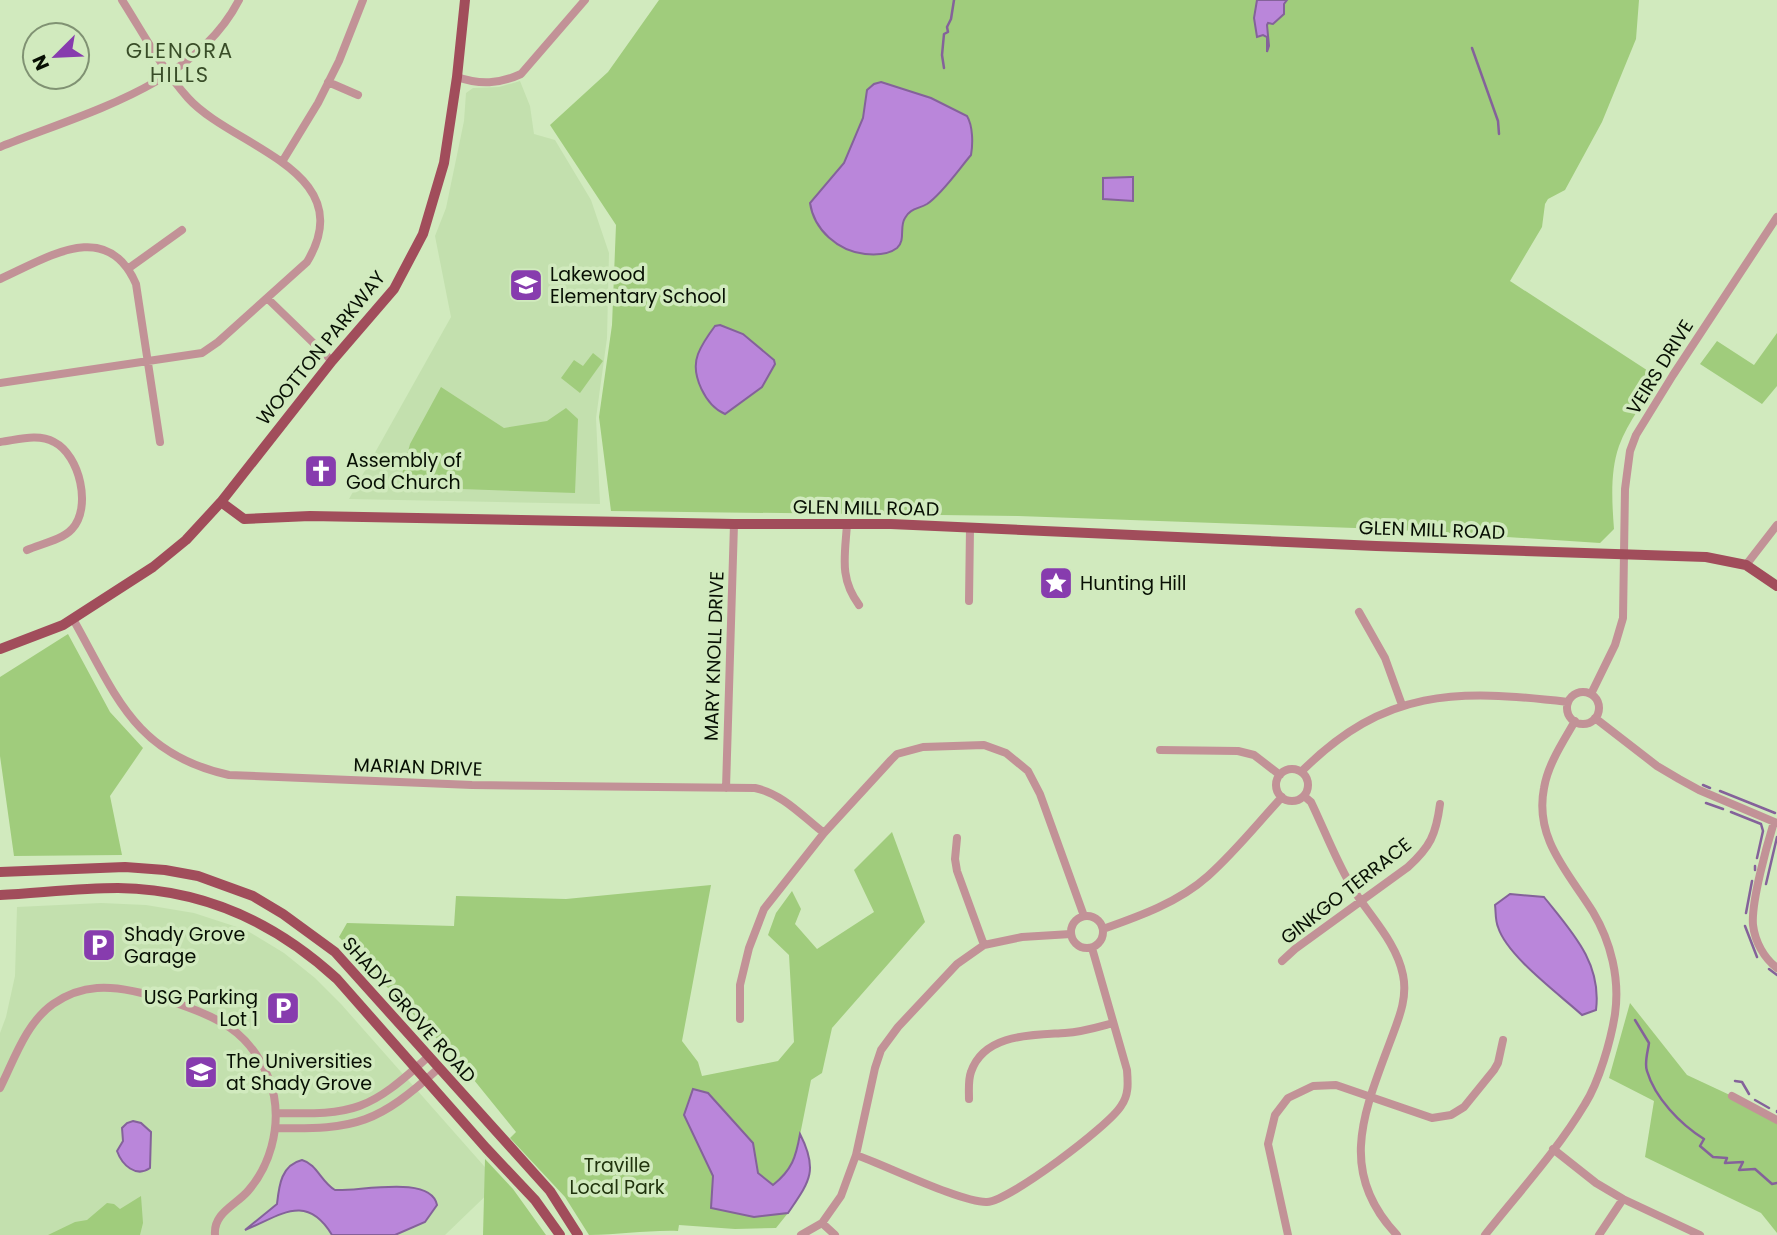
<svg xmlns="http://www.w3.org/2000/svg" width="1777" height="1235" viewBox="0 0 1777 1235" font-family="Poppins,sans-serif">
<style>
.built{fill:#c3e0ae}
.green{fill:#a0cc7c}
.water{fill:#ba86da;stroke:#84629a;stroke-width:2}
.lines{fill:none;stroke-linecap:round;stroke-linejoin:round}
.stream{stroke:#84629a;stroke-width:2.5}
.minor{stroke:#c29297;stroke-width:8}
.major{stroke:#a14d5b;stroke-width:10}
.labels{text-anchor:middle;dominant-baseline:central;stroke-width:7;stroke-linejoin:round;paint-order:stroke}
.poi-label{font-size:19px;fill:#070f03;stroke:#d1eabe;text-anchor:start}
.street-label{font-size:19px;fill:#070f03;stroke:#d1eabe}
.park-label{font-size:19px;fill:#20330d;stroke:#d1eabe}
.neighbourhood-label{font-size:21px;letter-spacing:2px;fill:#394d28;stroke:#d1eabe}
</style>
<rect width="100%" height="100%" fill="#d1eabe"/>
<path class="built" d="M520,81L530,106L534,134L555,140L591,200L609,253L607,338L596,418L600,504L349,499L451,317L435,236L446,208L464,121L466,93L473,88L499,87Z
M101,903L146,905L194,913L246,930L284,953L315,978L341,1004L499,1183L445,1235H0V1033L6,1017L15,976L17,907Z"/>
<path class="green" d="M659,0H1639L1636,39L1602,122L1565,190L1548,199L1545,204L1542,227L1510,281L1659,378C1645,400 1628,422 1619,446C1610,471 1612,503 1614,529L1600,543L1383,529L1018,516L611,511L599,417L612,325L616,225L550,125L608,72Z
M1777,333V386L1762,404L1700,364L1717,341L1754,365Z
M593,353L603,361L580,393L561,378L574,360L583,366Z
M441,387L504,428L547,421L566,408L578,419L575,493L433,488L401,478L410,444Z
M68,634L110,712L143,748L110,796L122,855L14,856L0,756V677Z
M892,832L925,922L832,1028L822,1073L811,1080L796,1155L787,1174L773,1185L758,1173L753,1143L708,1094L693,1089L684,1115L713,1176L712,1208L754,1217L788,1213L776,1228L735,1229L679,1225L678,1231C648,1230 619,1235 589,1235L565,1197L510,1138L516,1132L461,1064L339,937L347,923L454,926L456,896L566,899L711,885L682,1041L698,1062L702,1076L778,1061L794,1042L789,955L768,935L776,913L792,891L801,909L795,924L817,949L874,912L854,870Z
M1630,1003L1687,1075L1732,1096L1777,1120V1233L1761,1213L1645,1157L1654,1101L1609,1078Z
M485,1159L513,1189L546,1235H483Z
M141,1196L143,1223L140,1235H48L75,1222L87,1220L107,1203L114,1204L120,1209Z"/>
<path class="water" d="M1257,0H1287L1284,4V14L1273,24L1268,23L1267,25L1269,46L1267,52V37L1263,35L1257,37L1254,18Z
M881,82L931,98L967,116C973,126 973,144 971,155C959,169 942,194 927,204C919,209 910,208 905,218C899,227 906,240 897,248C888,255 875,255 865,254C838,251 814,230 810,203L844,163L863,118L867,90L874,84Z
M1131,177H1133V201L1103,199V178Z
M720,325L743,334L774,360L775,364L762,387L725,414C706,406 690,375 698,354C702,344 709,334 715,326Z
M1510,894L1544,897C1572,932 1602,963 1596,1010L1582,1015C1559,994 1507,956 1498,927C1495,920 1496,912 1495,905Z
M693,1089L708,1093L753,1143L758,1173L773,1185C792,1170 796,1157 800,1134C819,1171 809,1182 788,1213L754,1217L711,1208L713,1176L684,1115Z
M133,1121L141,1123L151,1132L150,1168C136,1178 122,1165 117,1151L123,1141L122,1128L127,1123Z
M302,1160C317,1164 321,1182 335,1190C357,1192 431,1174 437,1205L425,1222L395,1235H332C306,1192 280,1216 245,1230L277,1204C279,1186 281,1165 302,1160Z"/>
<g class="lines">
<path class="stream" d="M1472,48L1498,121L1499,134
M944,68L942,55L944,34L948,32L947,27L951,19L954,0
M1703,785L1710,788
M1720,791L1775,813
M1706,803L1723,809
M1731,812L1761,824L1763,831L1757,858
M1755,870V866
M1766,884L1777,837
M1746,913L1752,881
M1745,926L1757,957
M1769,969L1777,975
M1635,1020L1649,1043C1648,1051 1644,1063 1647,1071C1655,1098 1680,1124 1704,1139L1700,1146L1713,1157L1727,1158L1725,1163L1743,1162L1739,1170L1755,1169L1772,1184L1777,1183
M1735,1081L1742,1082L1749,1094
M1755,1100L1769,1108
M1777,1111V1112"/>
<path class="minor" d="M457,77C480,85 499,84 521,74L585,0
M328,82L358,95
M0,147C84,113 195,86 239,0
M282,162L318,103L339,61L363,0
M129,268L182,230
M0,279C47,258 107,217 136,284L160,442
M267,298L332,361
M0,383L202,353L218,342L307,262C362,171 232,147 188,98C162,69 143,33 122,0
M0,442C17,440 38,433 54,442C80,455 92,508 72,529C62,540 41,544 27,550
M847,524C845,556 839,578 859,605
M1746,565L1777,525
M969,601L970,528
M1359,612L1385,658L1402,705
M73,619C116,695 134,754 229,775L472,785L755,788C783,794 802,816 824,833
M1567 708a16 16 0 1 1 32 0a16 16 0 1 1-32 0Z
M1591,694L1615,645L1623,618L1625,489L1630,451L1636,435L1673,375L1777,217
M1595,718L1657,766L1679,779L1699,790L1777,823
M1160,750L1238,751L1254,755L1280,775
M1276 785a16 16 0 1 1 32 0a16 16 0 1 1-32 0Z
M1301,772C1385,688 1456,689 1568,702
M726,788L734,524
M1304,796L1311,802C1324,829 1335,858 1350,884C1367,914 1396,940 1403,975C1408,999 1398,1020 1390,1042C1364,1112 1337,1172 1397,1235
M1774,822C1767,845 1751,902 1753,925C1755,942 1764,958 1777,968
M957,838L955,859L957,871L984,945
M1071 932a16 16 0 1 1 32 0a16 16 0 1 1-32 0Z
M1103,929C1140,916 1179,902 1208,876C1235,852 1258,823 1282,797
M1282,961L1295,949L1408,867C1430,847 1436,835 1440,804
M740,1019V985L749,948L764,909L824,833L891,760L897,754L923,747L984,745L1006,753L1028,771L1040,794L1084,916
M0,1088C14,1060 26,1023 53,1004C66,995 82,989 97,988C132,985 211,1011 237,1033C256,1049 269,1073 274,1096C280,1129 270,1166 248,1191C236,1205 213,1213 215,1235
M1732,1096L1777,1120
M969,1099C969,1090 968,1080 971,1072C984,1033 1034,1035 1065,1033C1082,1032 1098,1027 1113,1023
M276,1113C355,1115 369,1111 429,1056
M275,1128C357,1130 378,1123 439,1068
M1553,1149L1596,1183L1623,1199L1700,1235
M856,1155C885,1165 962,1203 987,1202C1009,1201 1109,1126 1121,1106C1129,1095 1128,1083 1127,1070L1092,948
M822,1223L835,1235
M801,1235L822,1223L841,1196L856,1155L875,1068L881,1050L898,1027L957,964L984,945L1022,937L1071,934
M1288,1235L1268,1144L1275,1115L1288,1098L1313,1086L1336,1085L1432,1118L1451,1115L1464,1107L1494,1070L1498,1063L1503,1040
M1485,1235C1519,1192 1557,1151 1585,1104C1599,1082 1611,1040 1615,1014C1620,979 1611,942 1593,912C1569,873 1534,839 1544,788C1548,764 1563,742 1575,721
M1599,1235L1623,1199"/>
<path class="major" d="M221,502L244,519L310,516L734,524H891L1376,546L1706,557L1746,565L1777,586
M0,649L63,625L153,567L186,540L221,502L332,361L394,289L423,234L444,163L457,77L465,0
M0,872L125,867L165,870L198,876L253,896L283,914L335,952L550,1191L578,1235
M0,895C39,893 79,888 118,888C204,889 275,922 337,979L486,1148L535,1200L560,1235"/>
</g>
<defs>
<g id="school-square" transform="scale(1.75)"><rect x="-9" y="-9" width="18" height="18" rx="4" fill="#873cae" stroke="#d1eabe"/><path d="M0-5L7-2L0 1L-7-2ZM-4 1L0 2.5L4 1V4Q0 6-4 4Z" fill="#fff"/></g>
<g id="church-square" transform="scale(1.75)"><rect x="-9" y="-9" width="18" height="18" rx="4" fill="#873cae" stroke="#d1eabe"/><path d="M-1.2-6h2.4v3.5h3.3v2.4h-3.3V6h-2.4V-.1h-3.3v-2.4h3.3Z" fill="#fff"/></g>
<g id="sight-square" transform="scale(1.75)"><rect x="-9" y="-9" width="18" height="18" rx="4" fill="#873cae" stroke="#d1eabe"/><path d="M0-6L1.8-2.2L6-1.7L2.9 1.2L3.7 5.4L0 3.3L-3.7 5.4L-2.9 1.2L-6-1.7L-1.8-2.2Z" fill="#fff"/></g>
<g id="parking-square" transform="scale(1.75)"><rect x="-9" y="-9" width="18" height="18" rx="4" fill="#873cae" stroke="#d1eabe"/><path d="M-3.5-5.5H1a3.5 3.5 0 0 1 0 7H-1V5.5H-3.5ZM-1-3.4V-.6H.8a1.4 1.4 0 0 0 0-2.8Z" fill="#fff"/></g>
<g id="university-square" transform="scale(1.75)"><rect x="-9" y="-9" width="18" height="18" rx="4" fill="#873cae" stroke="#d1eabe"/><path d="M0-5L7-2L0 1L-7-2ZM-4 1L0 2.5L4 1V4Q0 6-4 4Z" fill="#fff"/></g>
</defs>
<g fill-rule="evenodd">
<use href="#school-square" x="526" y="285"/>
<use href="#church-square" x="321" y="471"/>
<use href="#sight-square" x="1056" y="583"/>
<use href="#parking-square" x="99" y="945"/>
<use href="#parking-square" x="283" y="1008"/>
<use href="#university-square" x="201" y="1072"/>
</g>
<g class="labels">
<g class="poi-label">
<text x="550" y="274">Lakewood<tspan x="550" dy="22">Elementary School</tspan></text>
<text x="346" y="460">Assembly of<tspan x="346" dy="22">God Church</tspan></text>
<text x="1080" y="583">Hunting Hill</text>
<text x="124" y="934">Shady Grove<tspan x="124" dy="22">Garage</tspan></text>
<text x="258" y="997" text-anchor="end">USG Parking<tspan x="258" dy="22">Lot 1</tspan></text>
<text x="226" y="1061">The Universities<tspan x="226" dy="22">at Shady Grove</tspan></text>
</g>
<g class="street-label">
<text transform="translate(321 348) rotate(-51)">WOOTTON PARKWAY</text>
<text transform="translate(1660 367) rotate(-58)">VEIRS DRIVE</text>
<text transform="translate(866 508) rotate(1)">GLEN MILL ROAD</text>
<text transform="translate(1432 530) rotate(2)">GLEN MILL ROAD</text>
<text transform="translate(714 656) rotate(-88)">MARY KNOLL DRIVE</text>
<text transform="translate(418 767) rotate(2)">MARIAN DRIVE</text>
<text transform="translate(1346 891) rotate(-38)">GINKGO TERRACE</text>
<text transform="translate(409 1010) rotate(48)">SHADY GROVE ROAD</text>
</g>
<g class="park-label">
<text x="617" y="1165">Traville<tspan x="617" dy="22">Local Park</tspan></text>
</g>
<g class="neighbourhood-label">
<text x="180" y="50">GLENORA<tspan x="180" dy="24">HILLS</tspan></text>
</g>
</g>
<g transform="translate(56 56) rotate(246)"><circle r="33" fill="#d1eabe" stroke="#809273" stroke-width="2"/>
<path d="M0-5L12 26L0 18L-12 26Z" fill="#873cae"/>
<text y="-10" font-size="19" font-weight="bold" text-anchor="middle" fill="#070f03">N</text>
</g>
</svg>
